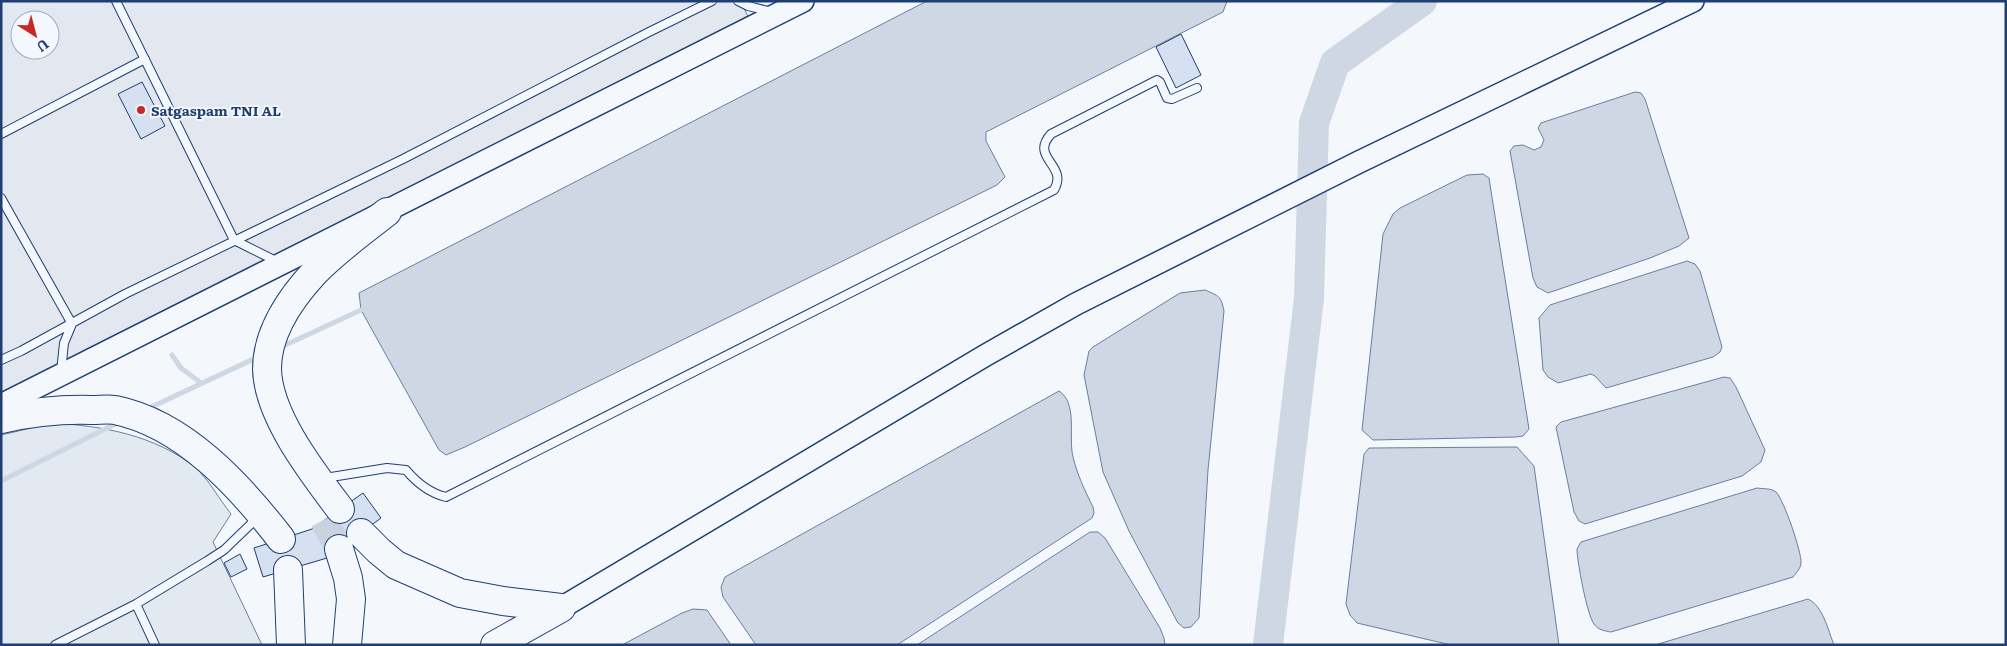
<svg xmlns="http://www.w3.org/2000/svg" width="2007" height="646" viewBox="0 0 2007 646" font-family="Literata,serif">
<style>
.green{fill:#e3e9f0;stroke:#687fa3}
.parking{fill:#e3e8f0;stroke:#687fa3;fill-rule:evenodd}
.water{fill:#cfd7e4;stroke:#687fa3}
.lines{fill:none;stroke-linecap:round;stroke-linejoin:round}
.stream{stroke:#cfd7e4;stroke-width:5}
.river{stroke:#cfd7e4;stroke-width:30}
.building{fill:#d5e0f0;stroke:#1d3f73}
.highway-tunnel{stroke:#c9d2e0;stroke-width:28;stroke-dasharray:28 14;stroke-linecap:butt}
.lane-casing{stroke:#1d3f73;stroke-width:10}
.secondary-casing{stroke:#1d3f73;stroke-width:24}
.highway-casing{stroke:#1d3f73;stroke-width:30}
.lane{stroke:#f4f7fb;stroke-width:8}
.secondary{stroke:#f4f7fb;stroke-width:21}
.highway{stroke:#f4f7fb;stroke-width:28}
.poi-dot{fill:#c62828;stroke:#f4f7fb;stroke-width:2}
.labels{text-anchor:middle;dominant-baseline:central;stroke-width:4;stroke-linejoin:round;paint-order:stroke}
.poi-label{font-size:14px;font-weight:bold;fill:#1d3f73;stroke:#f4f7fb;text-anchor:start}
</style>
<rect width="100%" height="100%" fill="#f4f7fb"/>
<path class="green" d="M53,423C103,426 155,435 196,468C208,479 220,500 231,514L213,542L262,645H1V435Z"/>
<path class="parking" d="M1,1H740L748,16L387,212L1,395ZM20,20H50V50H20Z"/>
<path class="water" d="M927,1H1227L1223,12L986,132V141L1005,177L997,185L465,447L446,455L439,450L361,310L359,293Z
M1635,92L1641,93L1645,99L1689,238L1679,246L1650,258L1548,293L1537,287L1533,278L1510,151L1514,146L1523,145L1534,150L1541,147L1544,140L1538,128L1541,123Z
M1483,174L1489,178L1491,191L1529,429L1523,436L1516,437L1373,440L1362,430L1383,234L1393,214L1400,208L1467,175Z
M1687,261L1695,264L1700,271L1722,347L1720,352L1713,357L1606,388L1595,376L1591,374L1558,383L1548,377L1543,370L1539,318L1550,305Z
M1205,290C1219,296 1221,296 1224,311L1208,470L1199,618L1191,627L1184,628L1178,623L1129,531L1103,472L1084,375L1089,351L1093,347L1180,293Z
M1724,377L1730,378L1736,387L1765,450L1761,462L1742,476L1585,524L1579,521L1574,512L1556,427L1561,422Z
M1059,391C1078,403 1068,437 1073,457C1077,474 1085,491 1093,507L1094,513L1092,518L897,645H756L723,597L721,587L725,577Z
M1517,447L1534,466L1559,645H1451L1357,623L1350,615L1346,604L1364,454L1369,448Z
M1757,488C1763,489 1771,488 1776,492C1784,500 1802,553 1801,563C1801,568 1796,573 1793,577L1611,632C1605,631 1598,630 1594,624C1587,615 1577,561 1577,549L1581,542Z
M1090,532H1098L1105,538L1160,628L1164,638L1165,645H917Z
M1808,599C1823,606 1828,630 1834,645H1655Z
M693,609L707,610L731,645H622L682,613Z"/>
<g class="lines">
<path class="stream" d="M279,348L361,310
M172,355L181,368L201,383
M145,410L260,356
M1,481L119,422"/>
<path class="river" d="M1268,645L1309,298L1314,123L1335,63L1422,1"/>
</g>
<path class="building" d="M1181,34L1201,75L1176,88L1156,47Z
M142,82L165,126L141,139L118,94Z
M363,493L381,518L327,558L263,577L254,548L312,529Z
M240,554L247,569L231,577L224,563Z"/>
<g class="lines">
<path class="highway-tunnel" d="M324,520L339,549"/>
<g class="lane-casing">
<path id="lane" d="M116,1L234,240L278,262
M738,1L748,6L772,12
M1,134L145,59
M1,198L72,324L64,343L61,372
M1,360L21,351L125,294L403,159L649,32L712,1
M325,478L387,468L406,470C417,483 429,493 446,497L1054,190C1069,165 1029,158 1051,134L1157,80L1160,82L1167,98L1172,99L1197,88
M136,604L155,645
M55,645L136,604L207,561L224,550L257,518"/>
</g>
<g class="secondary-casing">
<path id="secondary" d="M1,405L803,1
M561,608L986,355L1076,304L1359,162L1693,1"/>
</g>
<g class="highway-casing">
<path id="highway" d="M1,419C32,412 61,409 92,410C100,410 108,409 115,410C184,424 240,486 281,539
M340,509C313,473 268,416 267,369C267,332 290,299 314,273C335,251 363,231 387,212
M361,533L379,551L396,565L460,593L503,601L561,608
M339,549L348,578L351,599L347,645
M288,570L291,645
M495,645L561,608"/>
</g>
<use href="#lane" class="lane"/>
<use href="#secondary" class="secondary"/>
<use href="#highway" class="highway"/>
</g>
<circle class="poi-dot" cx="141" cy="110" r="5"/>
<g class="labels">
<g class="poi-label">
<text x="151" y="110">Satgaspam TNI AL</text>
</g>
</g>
<rect width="2007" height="646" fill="none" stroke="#1d3f73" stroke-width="5"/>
<g transform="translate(35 35) rotate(144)"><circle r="24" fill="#f4f7fb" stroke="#9eadc5"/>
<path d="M0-4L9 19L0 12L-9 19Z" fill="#c62828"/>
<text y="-8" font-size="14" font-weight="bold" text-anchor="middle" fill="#1d3f73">U</text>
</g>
</svg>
